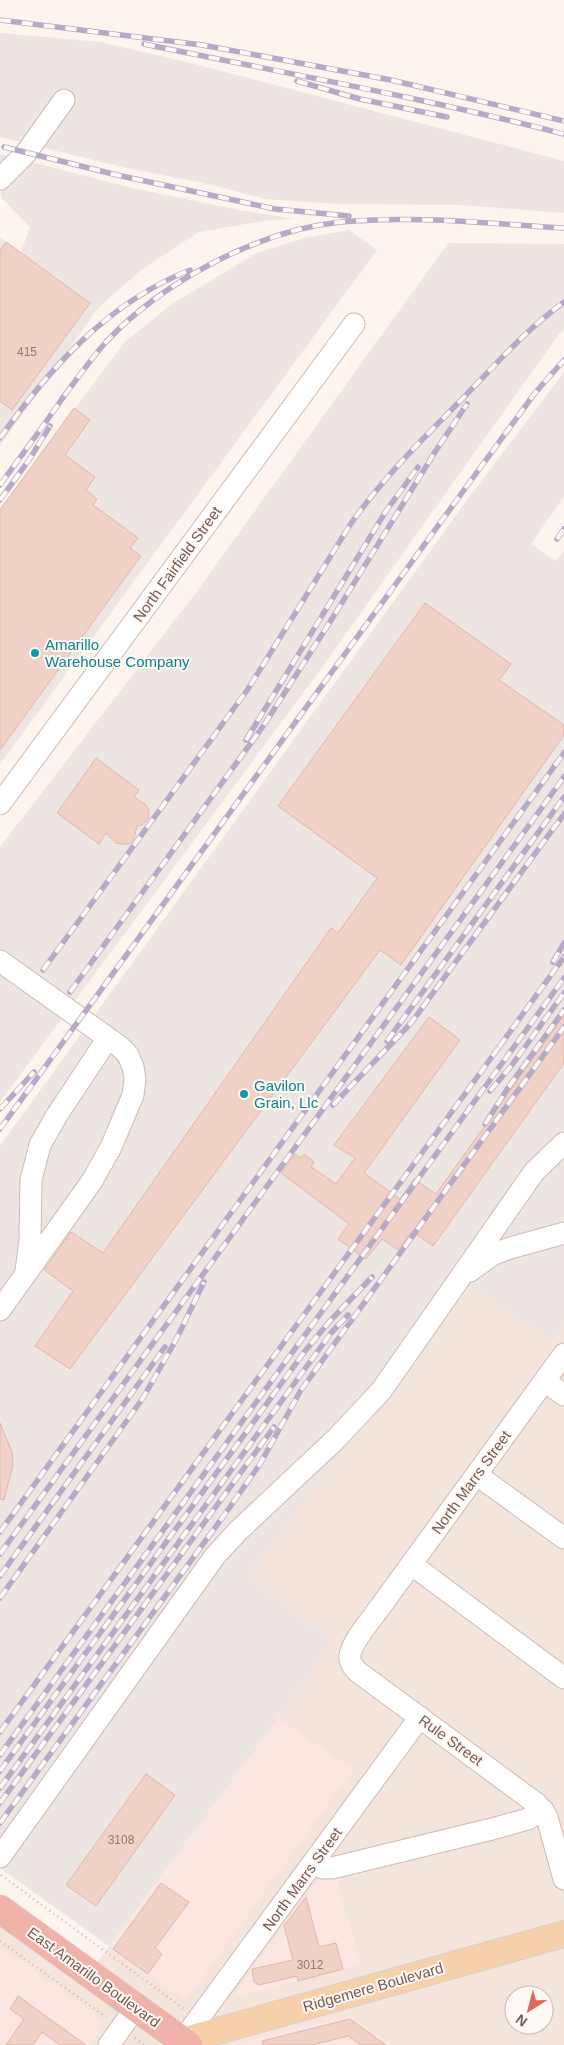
<svg xmlns="http://www.w3.org/2000/svg" width="564" height="2045" viewBox="0 0 564 2045" font-family="Helvetica,sans-serif">
<style>
.residential{fill:#f3e5dc;fill-rule:evenodd}
.commercial{fill:#fbe6e2}
.industrial{fill:#ece5e2}
.building{fill:#efd1c6;stroke:#e1b6a8}
.lines{fill:none;stroke-linecap:round;stroke-linejoin:round}
.minor-casing{stroke:#cebbb2;stroke-width:23}
.major-casing{stroke:#d9d1ce;stroke-width:28}
.highway-casing{stroke:#d9d1ce;stroke-width:29}
.path{stroke:#d5b4a9;stroke-width:2.5;stroke-dasharray:1 4;stroke-linecap:butt}
.minor{stroke:#fff;stroke-width:21}
.major{stroke:#f5d0ab;stroke-width:26}
.highway{stroke:#f1b2a9;stroke-width:28}
.rail-casing{stroke:#b6aac7;stroke-width:5.5}
.rail{stroke:#fef9f4;stroke-width:4;stroke-dasharray:11;stroke-linecap:butt}
.culture-dot{fill:#0f9aa8;stroke:#fef9f4;stroke-width:2}
.labels{text-anchor:middle;dominant-baseline:central;stroke-width:4;stroke-linejoin:round;paint-order:stroke}
.number-label{font-size:12px;fill:#95776e}
.street-label{font-size:15px;fill:#775950;stroke:#fef9f4}
.culture-label{font-size:15px;fill:#0d838f;stroke:#fef9f4;text-anchor:start}
</style>
<rect width="100%" height="100%" fill="#fcf4ed"/>
<path class="residential" d="M564,1152V2045H0V1918L85,1979L334,1642L249,1576ZM514,1995H544V2025H514Z"/>
<path class="commercial" d="M278,1717L353,1770L186,2001L109,1946Z
M335,1873L361,1964L232,1998L319,1878Z
M0,1946L103,2020L104,2025L90,2045L0,2044Z
M350,2016L391,2045H240L237,2043Z"/>
<path class="industrial" d="M0,33L100,42L191,63L564,161V213L462,205L338,204L266,199L208,184L122,167L0,137Z
M0,154L132,188L239,210L295,219L270,220L199,232L141,270L98,308L0,446V237L21,252L30,227L1,197Z
M349,230L377,250L0,764V508L125,342L172,304L255,254L304,238Z
M448,243L564,244V330L559,334L315,677L0,1102V847L195,594Z
M564,372V496L531,544L556,561L564,551V1324L552,1341L468,1284L249,1576L334,1642L109,1946L0,1868V1146L467,500Z"/>
<path class="building" d="M6,242L90,303L12,410L0,401V250Z
M74,408L90,420L65,455L95,477L86,490L97,499L93,505L138,538L130,548L141,556L0,750V510Z
M425,603L511,664L499,680L564,725V735L401,965L380,950L70,1369L35,1346L73,1291L44,1270L71,1232L103,1253L331,928L338,933L377,878L278,806Z
M96,758L139,790L134,797L146,805L149,811L148,819L142,825L137,826L134,839L129,844H121L116,843L106,833L99,844L57,813Z
M564,1015V1063L433,1246L412,1231L398,1250L382,1239L366,1259L338,1239L349,1224L281,1173L295,1154L300,1158L304,1154L314,1162L311,1167L336,1184L355,1158L334,1145L429,1017L460,1040L364,1173L400,1199L414,1179L436,1194Z
M0,1423L12,1452L13,1465L4,1500L0,1499Z
M146,1774L175,1795L96,1906L66,1885Z
M161,1883L189,1902L155,1948L162,1954L148,1974L113,1949Z
M306,1897L319,1947L336,1943L343,1969L298,1981L297,1976L259,1985L254,1982L252,1969L293,1960L284,1926Z
M18,1996L86,2045H60L42,2032L33,2045H6L24,2019L10,2009Z
M350,2019L386,2045H361L348,2036L312,2045H263L262,2041Z"/>
<g class="lines">
<g class="minor-casing">
<path id="minor" d="M0,179L26,153L64,100
M0,804L354,324
M0,961L119,1046L128,1055L133,1067L135,1079L133,1095L111,1147L92,1181L0,1310
M26,1271L30,1239L31,1180L40,1145L57,1115L108,1038
M470,1271L492,1255L507,1249L564,1233
M564,1354L378,1610C370,1621 348,1646 350,1659C351,1665 354,1668 358,1672L537,1804L547,1817L564,1879
M545,1381L564,1395
M477,1475L564,1538
M411,1564L564,1678
M0,1857L215,1556L239,1530L336,1439L381,1391L534,1172L564,1143
M313,1864L323,1868H332L492,1829L528,1819L543,1810
M182,2041L420,1717
M109,2045L136,2007"/>
</g>
<g class="major-casing">
<path id="major" d="M182,2041L564,1934"/>
</g>
<g class="highway-casing">
<path id="highway" d="M0,1909L188,2045"/>
</g>
<path class="path" d="M1,1875L184,2009
M0,1941L106,2017
M135,2038L144,2045"/>
<use href="#minor" class="minor"/>
<use href="#major" class="major"/>
<use href="#highway" class="highway"/>
<g class="rail-casing">
<path id="rail" d="M0,20L202,45L391,80L564,121
M144,44C284,73 425,98 564,134
M297,81L360,99L447,117
M4,147L117,175L275,209L349,216
M0,438C50,368 107,303 190,270
M0,485C21,456 42,428 62,399C76,380 90,360 106,342C162,282 259,230 341,222C414,215 491,224 564,228
M0,500L29,460L50,426
M557,539L564,529
M246,740L386,511L418,467
M553,962L564,943
M43,970L248,689L350,525C384,476 426,436 467,394C498,362 528,328 564,302
M70,992L264,725L330,622L435,452L467,404
M387,1041L564,797
M499,1047L564,957
M490,1091L512,1065L564,993
M333,1105L411,1023L564,814
M0,1109L34,1072
M485,1124L508,1088L564,1010
M0,1129L472,479L535,393L564,360
M0,1532L564,753
M0,1554L564,777
M0,1576L165,1347
M0,1598L143,1398L177,1338L204,1282
M0,1732L502,1043
M0,1755L564,978
M0,1771L305,1351L329,1322L372,1277
M0,1788L331,1333L348,1315
M0,1803L274,1427
M0,1823L225,1514L260,1464L301,1390L564,1027"/>
</g>
<use href="#rail" class="rail"/>
</g>
<g class="culture-dot">
<circle cx="35" cy="653" r="5"/>
<circle cx="244" cy="1094" r="5"/>
</g>
<g class="labels">
<g class="number-label">
<text x="27" y="352">415</text>
<text x="121" y="1840">3108</text>
<text x="310" y="1965">3012</text>
</g>
<g class="street-label">
<text transform="translate(177 564) rotate(-54)">North Fairfield Street</text>
<text transform="translate(471 1482) rotate(-54)">North Marrs Street</text>
<text transform="translate(451 1740) rotate(36)">Rule Street</text>
<text transform="translate(302 1879) rotate(-54)">North Marrs Street</text>
<text transform="translate(94 1977) rotate(36)">East Amarillo Boulevard</text>
<text transform="translate(373 1987) rotate(-16)">Ridgemere Boulevard</text>
</g>
<g class="culture-label">
<text x="45" y="644">Amarillo<tspan x="45" dy="17">Warehouse Company</tspan></text>
<text x="254" y="1085">Gavilon<tspan x="254" dy="17">Grain, Llc</tspan></text>
</g>
</g>
<g transform="translate(529 2010) rotate(216)"><circle r="24" fill="#fef9f4" stroke="#c8b9b2"/>
<path d="M0-4L9 19L0 12L-9 19Z" fill="#dc685c"/>
<text y="-8" font-size="14" font-weight="bold" text-anchor="middle" fill="#775950">N</text>
</g>
</svg>
